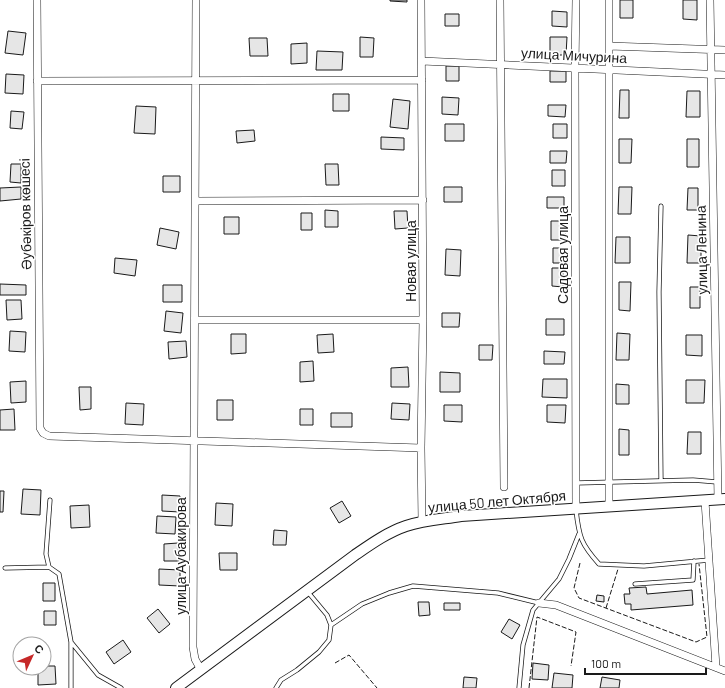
<svg xmlns="http://www.w3.org/2000/svg" width="725" height="688" viewBox="0 0 725 688" font-family="Barlow,sans-serif">
<style>
.building{fill:#e6e6e6;stroke:#1a1a1a}
.lines{fill:none;stroke-linecap:round;stroke-linejoin:round}
.lane-casing{stroke:#1a1a1a;stroke-width:5}
.street-casing{stroke:#1a1a1a;stroke-width:8}
.secondary-casing{stroke:#1a1a1a;stroke-width:12}
.lane{stroke:#fff;stroke-width:3.5}
.street{stroke:#fff;stroke-width:7}
.secondary{stroke:#fff;stroke-width:10}
.fence{stroke:#1a1a1a;stroke-width:1;stroke-dasharray:5 2;stroke-linecap:butt}
.labels{text-anchor:middle;dominant-baseline:central;stroke-width:3;stroke-linejoin:round;paint-order:stroke}
.street-label{font-size:14px;fill:#1a1a1a;stroke:#fff}
</style>
<rect width="100%" height="100%" fill="#fff"/>
<path class="building" d="M390,0H407V2L390,1Z
M620,0H633V18H620Z
M683,0H697V20L683,19Z
M552,11L567,12V27L552,26Z
M445,14H459V26H445Z
M8,31L26,33L23,55L5,53Z
M360,37L374,38L373,57H360Z
M550,37H567L566,55H550Z
M249,38H267L268,56H250Z
M307,43V63L291,64V44Z
M317,51L343,52L342,70H316Z
M446,66H459V81H446Z
M550,71H566V82H550Z
M6,74L24,75L23,94L5,93Z
M620,90H629V118H619Z
M687,91H700V117H686Z
M333,94H349V111H333Z
M442,97L459,98L458,115L442,114Z
M393,99L410,101L408,129L390,127Z
M548,105H566L565,117L548,116Z
M136,106L156,107L155,134L134,133Z
M11,111L24,112L22,129L10,128Z
M445,124H464V141H445Z
M553,124H567V138H553Z
M254,130L255,141L237,143L236,131Z
M381,137L404,138V150L381,149Z
M619,139H632L631,163H619Z
M687,139H699V167H687Z
M550,151H567L566,163H550Z
M11,164H21V183L10,182Z
M325,164H338L339,185H326Z
M552,170H565V186H552Z
M163,176H180V192H163Z
M21,187V199L0,201V188Z
M444,187H462V202H444Z
M619,187H632L631,214H618Z
M688,188H698V210H687Z
M547,197H564V208H547Z
M325,210L338,211V227H325Z
M394,211H407L408,228L395,229Z
M301,213H312V230H301Z
M224,217H239V234H224Z
M551,221H566L565,240H551Z
M160,228L179,232L176,249L157,245Z
M688,235L701,236V263H687Z
M616,237H630V263H615Z
M553,248H564V263H553Z
M446,249L461,250L460,276L445,275Z
M115,258L137,260L135,276L114,273Z
M552,268H563V287L552,286Z
M619,282H631L630,311L619,310Z
M0,284L26,285V295H0Z
M163,285H182V302H163Z
M690,287H700V308H690Z
M6,300H21L22,319L7,320Z
M166,311L183,313L181,333L164,331Z
M442,313H460L459,327H442Z
M546,319H564V335H546Z
M10,331L26,332L25,352L9,351Z
M617,333L630,334L629,360H616Z
M231,334H246V353L231,354Z
M333,334L334,352L318,353L317,335Z
M686,335H702V356L686,355Z
M186,341L187,357L169,359L168,342Z
M479,345H493L492,360H479Z
M544,351L565,352L564,364H544Z
M313,361L314,381L300,382V362Z
M408,367L409,387H391V368Z
M440,372L460,373V392H440Z
M543,379H567V398L542,397Z
M686,380H705L704,403H686Z
M26,381V402L11,403L10,382Z
M616,384L629,385V404H616Z
M79,387H91V409L80,410Z
M217,400H233V420H217Z
M126,403L144,404L143,425L125,424Z
M392,403L410,404L409,420L391,419Z
M444,405H462V422L444,421Z
M547,405H566L565,423L547,422Z
M14,409L15,430H0V410Z
M300,409H313V425H300Z
M331,413H352V427H331Z
M619,429L629,430V455H619Z
M688,432H701V454H687Z
M23,489L41,490L40,515L21,514Z
M0,491H4L3,512H0Z
M162,495L180,496V512L162,511Z
M342,501L351,516L339,523L330,508Z
M216,503L233,504L232,526L215,525Z
M89,505L90,527L71,528L70,506Z
M157,516L176,517L175,534L156,533Z
M274,530L287,531L286,545H273Z
M178,543L179,561H164V544Z
M219,553H237V570H220Z
M159,569L180,570V586L159,585Z
M43,583H55V601H43Z
M646,587L647,594L692,590L693,605L631,610V604H625L624,594H630L629,588Z
M597,595L604,596V602L596,601Z
M418,602H429L430,615L419,616Z
M444,603H460V610H444Z
M158,609L170,624L159,633L147,618Z
M44,611H56V625H44Z
M509,619L520,625L512,639L501,632Z
M123,640L131,652L114,664L106,652Z
M533,663L549,665L548,680L532,679Z
M44,666H55L56,684L38,685V668H44Z
M554,673L573,675L572,688H552Z
M464,677L477,678L476,688H463Z
M602,677L620,680L619,688H600Z"/>
<g class="lines">
<g class="lane-casing">
<path id="lane" d="M661,481L659,292L661,206
M576,483L693,480L717,482
M50,500L46,554L49,567L59,574L71,642L98,675L121,688
M576,510C579,537 581,544 599,564L644,566L709,560
M5,568L49,567
M635,584L693,580L694,561
M331,625L362,604L389,593L413,586L498,593L539,603
M71,642V688
M276,688L281,680L297,670L319,652L329,640L331,625L327,615L307,591
M519,688L523,645L533,610L559,579L569,559L579,534"/>
</g>
<g class="street-casing">
<path id="street" d="M37,0L40,428L43,433L49,436L421,448
M196,0L193,647L195,659L201,670
M421,0L423,320L421,448L422,521
M500,0L504,487
M609,0V507
M710,0L718,500
M609,46L725,50
M422,61L725,75
M37,81L422,80
M195,201L423,200
M195,320H423
M705,501L716,667
M576,509L575,68L576,0
M539,603L556,605L725,671"/>
</g>
<g class="secondary-casing">
<path id="secondary" d="M176,688L355,555C371,544 388,532 406,526C424,520 443,519 461,516L725,499"/>
</g>
<use href="#lane" class="lane"/>
<use href="#street" class="street"/>
<use href="#secondary" class="secondary"/>
<path class="fence" d="M580,563L574,588L579,598L696,642L707,637L699,564
M606,608L618,569
M335,663L349,655L377,688
M529,688L537,617L576,632L571,666"/>
</g>
<g class="labels">
<g class="street-label">
<text transform="translate(574 55) rotate(3)">улица Мичурина</text>
<text transform="translate(25 214) rotate(-91)">Әубәкіров көшесі</text>
<text transform="translate(701 250) rotate(-91)">улица Ленина</text>
<text transform="translate(562 255) rotate(-90)">Садовая улица</text>
<text transform="translate(410 261) rotate(-90)">Новая улица</text>
<text transform="translate(497 501) rotate(-5)">улица 50 лет Октября</text>
<text transform="translate(180 556) rotate(-90)">улица Аубакирова</text>
</g>
</g>
<g transform="translate(32 656) rotate(46)"><circle r="19" fill="#ffffff" stroke="#a3a3a3"/>
<path d="M0-3L7 15L0 10L-7 15Z" fill="#c62828"/>
<text y="-6" font-size="11" font-weight="bold" text-anchor="middle" fill="#1a1a1a">С</text>
</g>
<path d="M585 668v6h121v-6" fill="none" stroke="#1a1a1a" stroke-width="2"/>
<text x="591" y="668" font-size="12" fill="#1a1a1a" stroke="#ffffff" stroke-width="3" paint-order="stroke">100 m</text>
</svg>
